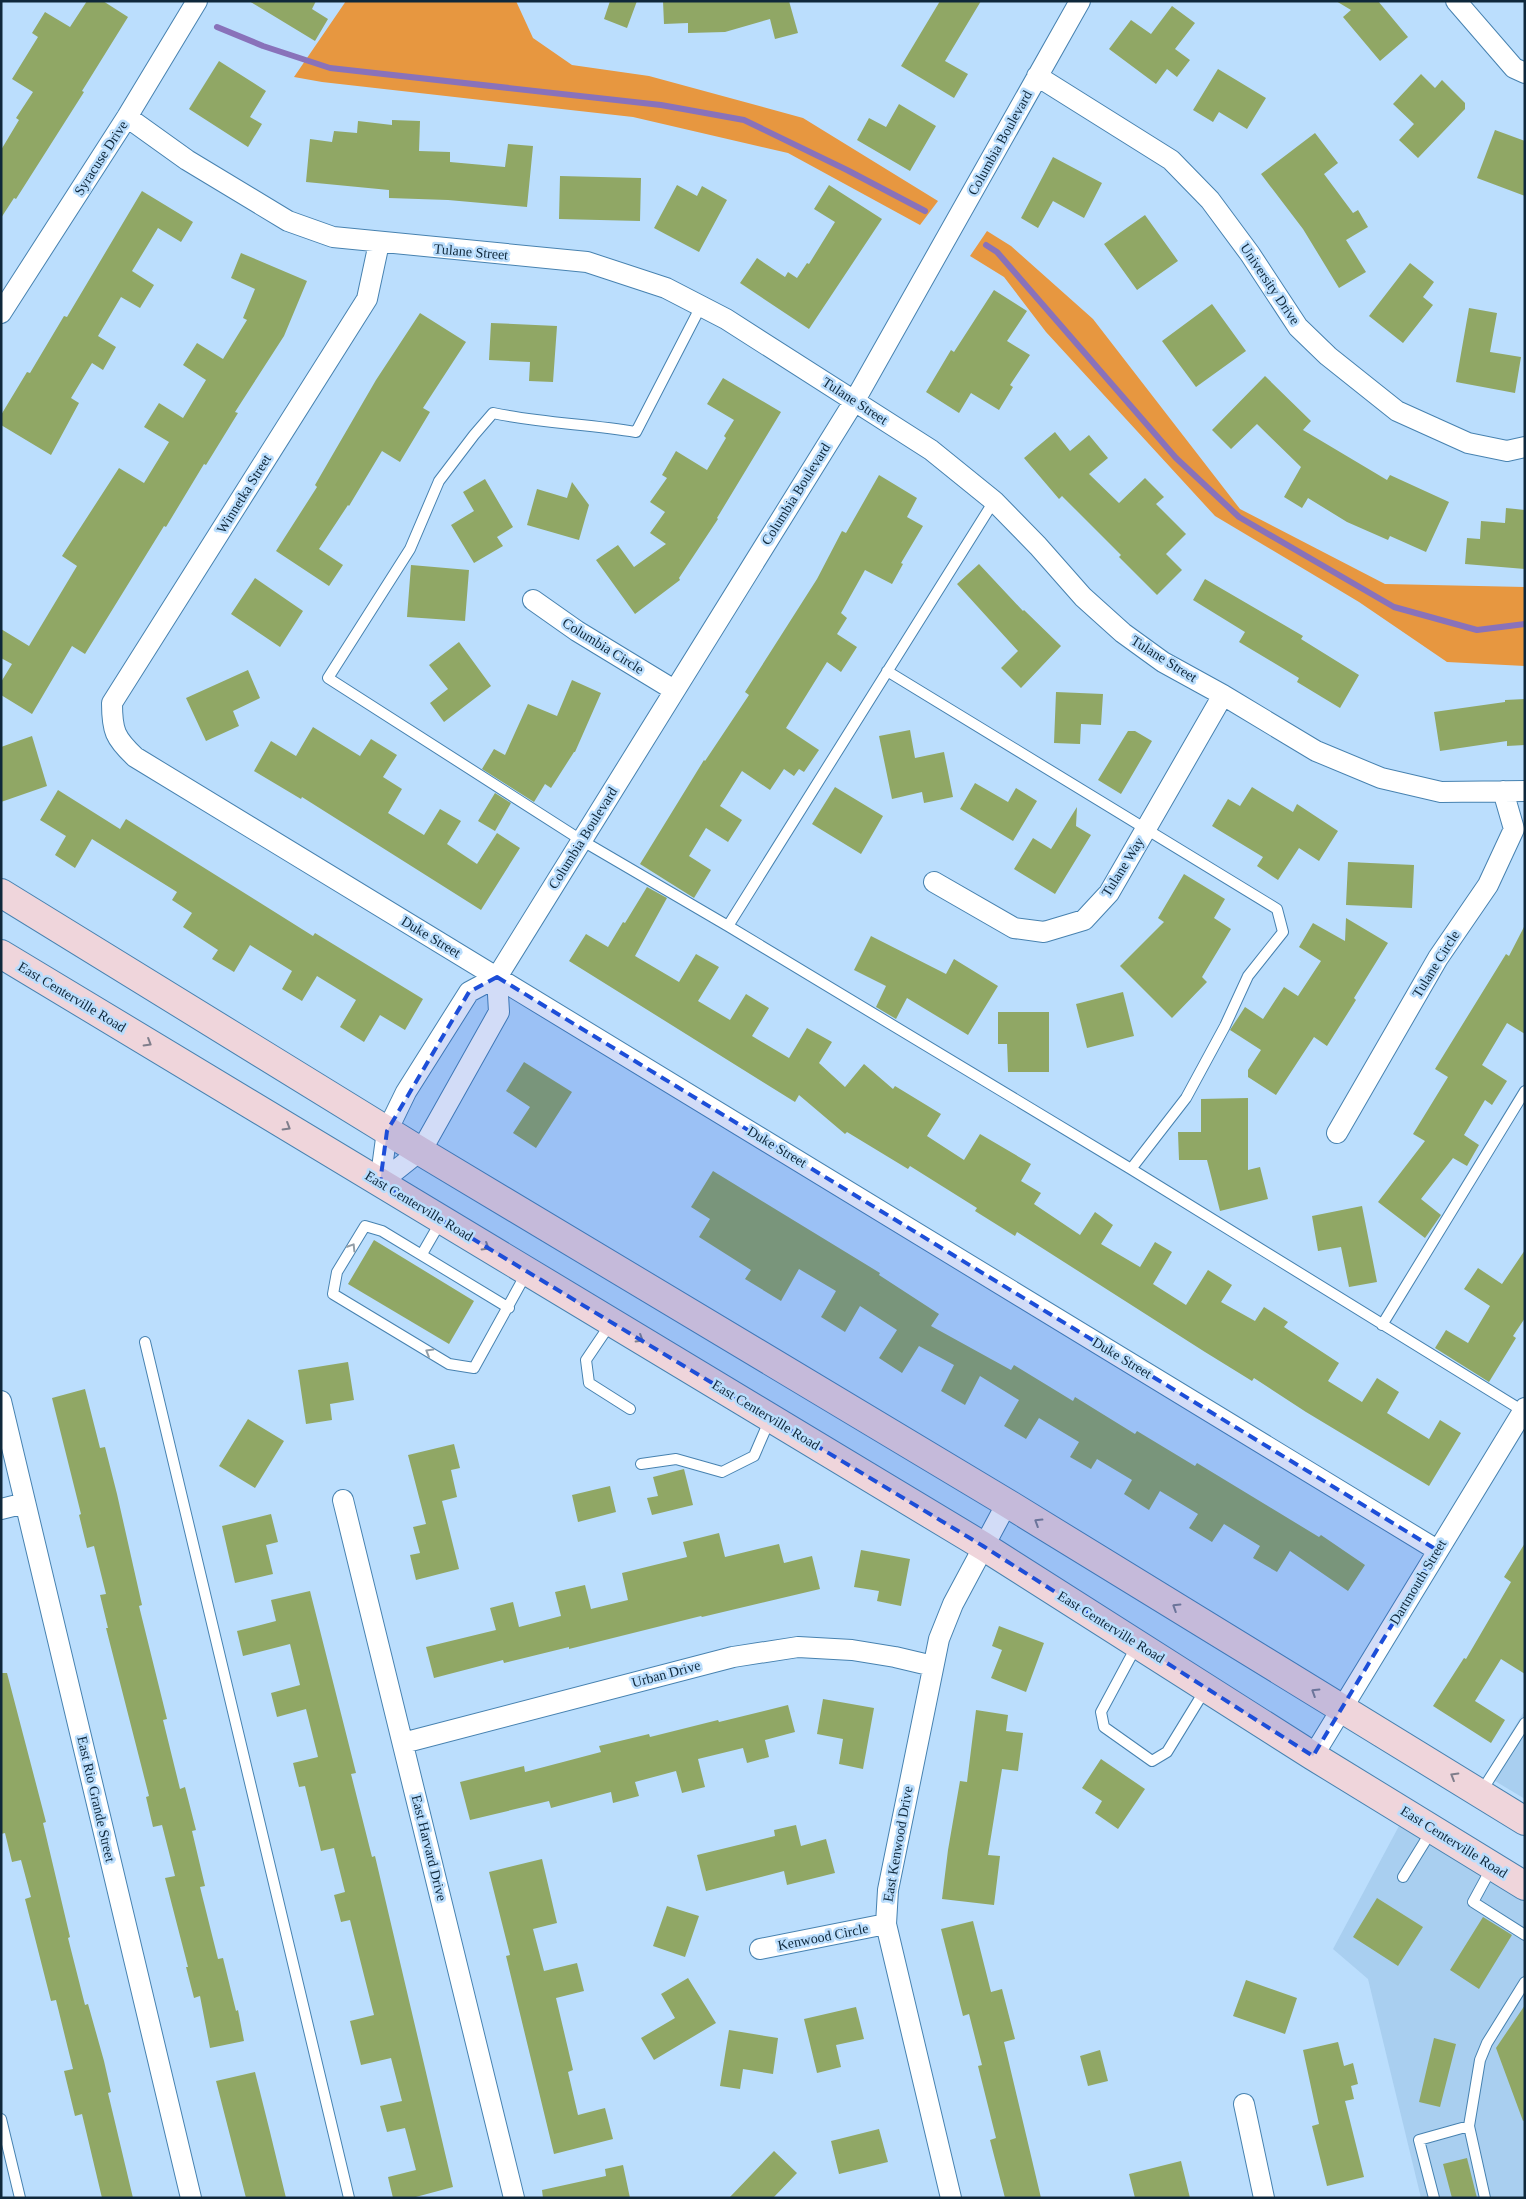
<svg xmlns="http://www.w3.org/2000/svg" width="1526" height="2199" viewBox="0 0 1526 2199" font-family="'Times New Roman',serif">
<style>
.built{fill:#a9cff0}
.forest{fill:#e79740}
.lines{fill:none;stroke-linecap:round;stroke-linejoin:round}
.stream{stroke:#8972ba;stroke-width:6}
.building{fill:#90a765}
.lane-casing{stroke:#4782b0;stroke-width:12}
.street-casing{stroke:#4782b0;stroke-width:22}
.secondary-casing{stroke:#4782b0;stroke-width:30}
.lane{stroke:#fff;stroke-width:10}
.street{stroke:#fff;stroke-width:20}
.secondary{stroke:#efd5db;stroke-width:28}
.oneway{stroke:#7f7e8b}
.oneway2{stroke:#939ea7}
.marked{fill:#1d4ed8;fill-opacity:0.2;stroke:#1d4ed8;stroke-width:4;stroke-dasharray:10 6;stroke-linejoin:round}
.labels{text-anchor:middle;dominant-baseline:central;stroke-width:5;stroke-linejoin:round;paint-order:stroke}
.street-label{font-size:14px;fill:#0f283b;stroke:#bbdefd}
</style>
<rect width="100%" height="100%" fill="#bbdefd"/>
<path class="built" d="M1525,1710V1799L1485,1775Z
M1399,1826L1525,1901V2198H1421L1368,1979L1333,1949Z"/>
<path class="forest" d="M346,1H516L533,38L572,65L649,76L803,118L938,201L920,225L788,153L633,117L322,82L294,77Z
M987,231L1011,246L1093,319L1240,509L1385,584L1525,587V666L1447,662L1359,602L1215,516L1046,332L1004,277L970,256Z"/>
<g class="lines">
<path class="stream" d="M217,27L263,46L330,68L661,105L744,120L847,170L925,211
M986,245L997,252L1176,458L1239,517L1394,607L1477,630L1525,624"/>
</g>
<path class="building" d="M87,1H103L128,17L82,91L84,92L16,199L14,198L1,218V150L19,120L16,118L33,92L12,79L38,37L32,33L45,12L70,27Z
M249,1H316L312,9L328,19L315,41Z
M610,1H637L627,28L604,19Z
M663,1H789L798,33L775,39L770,19L725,32L688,33V23L664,24Z
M940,1H981L945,61L968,74L954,98L901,66Z
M1336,1H1378L1408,37L1380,61L1343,17L1351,10Z
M1172,6L1195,23L1175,49L1190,60L1177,77L1167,69L1156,84L1109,49L1131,20L1151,34Z
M219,61L266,91L250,117L262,124L248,147L189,109Z
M1218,69L1266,98L1247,129L1219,112L1213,122L1193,110Z
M1421,74L1435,88L1442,80L1465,103V109L1418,158L1399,140L1414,124L1393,104Z
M899,104L936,126L910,171L857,140L869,118L886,127Z
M392,120L420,121L419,151L450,152V162L505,167L508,144L533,146L527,207L448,200L389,198V190L306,182L310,139L332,142L334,131L357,133L358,121L392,125Z
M1495,130L1525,141V196L1477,178Z
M1315,133L1338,163L1324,174L1353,213L1358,210L1368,227L1346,240L1366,272L1339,288L1303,229L1261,174Z
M1053,157L1102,183L1084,218L1053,201L1038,228L1021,218Z
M560,176L641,178L640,221L559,219Z
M677,185L697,196L702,186L727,200L699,252L654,228Z
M829,185L882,219L809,329L740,283L757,258L785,277L788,272L797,278L807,263L809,264L835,222L814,209Z
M142,191L193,222L181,242L158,228L132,271L154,285L140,308L121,297L98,336L116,347L103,370L92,363L71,398L79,403L51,455L1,425V415L27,372L30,373L64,316L67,317Z
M1145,215L1178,261L1137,290L1104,244Z
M241,253L307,281L284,336L235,412L238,413L206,465L204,464L166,527L164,526L85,654L72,646L32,714L1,695V682L12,664L1,658V629L29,646L77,566L62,556L119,468L144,483L169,442L144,427L159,403L183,418L206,380L183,365L197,343L223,359L247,320L243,318L255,289L231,278Z
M1410,263L1434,282L1423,297L1433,305L1403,343L1369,316Z
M994,290L1027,311L1007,341L1030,355L1010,385L1013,387L999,410L971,393L959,413L926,392L951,350L954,352Z
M1212,304L1246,351L1196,387L1162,341Z
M1469,308L1497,313L1490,352L1521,357L1515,393L1456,382Z
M420,313L466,342L423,408L430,412L400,462L382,451L349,506L348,505L319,549L343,565L329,586L276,551L317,487L315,485L376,380Z
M491,323L557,326L553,382L529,381L530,362L489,360Z
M1265,376L1311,421L1303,430L1387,480L1390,475L1449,502L1426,552L1390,536L1388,540L1347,522L1308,498L1302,508L1284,497L1301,467L1257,424L1231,449L1212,430Z
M723,378L781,412L717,518L718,519L679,578L680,580L635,614L596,560L618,545L634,567L666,544L650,533L665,512L650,502L667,478L662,475L676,451L707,470L726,438L724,436L734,420L707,404Z
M1055,432L1070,451L1089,435L1108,458L1089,474L1119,503L1145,478L1164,497L1156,504L1186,534L1166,554L1182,570L1157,595L1119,557L1121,555L1062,496L1059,499L1024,458Z
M879,475L917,498L907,517L923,526L901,563L903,564L892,584L865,570L841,613L847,618L837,634L857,647L841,672L827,662L786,728L819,750L804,772L799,769L794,776L784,769L770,790L742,771L720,806L742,820L728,842L706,828L689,856L711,870L694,898L640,864L704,760L705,761L749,695L745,692L817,579L842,531L846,533Z
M485,479L513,527L497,537L503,546L474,563L451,525L474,511L463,492Z
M572,482L589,505L579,540L527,525L537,489L567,498Z
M1506,508L1525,510V569L1465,564L1467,538L1480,539L1481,521L1505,523Z
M979,564L1023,611L1024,610L1061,646L1021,688L1001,668L1018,651L957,584Z
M411,565L469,570L465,621L407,617Z
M255,578L303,611L280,647L231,614Z
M1205,579L1303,636L1301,639L1359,675L1340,708L1297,682L1299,678L1239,642L1245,632L1193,600Z
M459,642L491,686L444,722L430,703L448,689L429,665Z
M248,670L260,698L233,711L239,726L206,741L186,698Z
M572,680L601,693L575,752H574L551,788L545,784L534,802L482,769L494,749L505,755L528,704L557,716Z
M1056,692L1103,694L1101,725L1081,724L1080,744L1054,743Z
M1525,699V745L1507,746V741L1440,751L1434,712L1505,702V700Z
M313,727L360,756L371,739L397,755L383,777L402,789L388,813L424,835L440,809L461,821L447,844L477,864L497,833L520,848L481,910L302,797L301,799L254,771L271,741L296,756Z
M910,730L915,758L944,752L953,797L924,803L922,792L892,799L879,736Z
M1128,731H1135L1152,741L1121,794L1098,780Z
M32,736L47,786L1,802V747Z
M975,783L1008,802L1016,788L1037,801L1013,841L960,809Z
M835,787L883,816L861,854L812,824Z
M1252,787L1293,812L1297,804L1338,831L1319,861L1299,848L1278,880L1257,866L1263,857L1212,826L1228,799L1240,806Z
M58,790L120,829L126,819L313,936L315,933L423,999L405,1030L380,1015L364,1042L340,1027L356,1000L317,976L302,1001L282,989L292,971L250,945L234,972L212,959L218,950L183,927L192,913L172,900L177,892L92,839L75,868L55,855L66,836L40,820Z
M495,793L511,803L495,831L478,821Z
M1077,807L1076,826L1091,835L1055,894L1014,869L1033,838L1051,849Z
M1348,862L1414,865L1412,908L1346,905Z
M1184,874L1225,899L1214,918L1231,929L1202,977L1207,982L1172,1018L1120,966L1164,922L1158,918Z
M647,887L667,898L635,956L679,982L696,954L719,967L698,1001L730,1020L746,994L769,1008L752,1036L789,1058L807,1028L832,1042L819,1063L845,1087L864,1064L893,1089L895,1086L941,1114L927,1136L964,1160L980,1134L1031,1164L1021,1181L1041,1193L1034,1204L1080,1235L1095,1212L1113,1225L1101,1244L1140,1267L1155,1242L1172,1252L1153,1284L1186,1305L1208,1270L1232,1285L1221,1302L1255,1321L1264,1307L1288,1322L1284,1327L1339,1363L1328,1381L1362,1402L1377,1378L1399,1392L1387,1413L1429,1439L1440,1420L1461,1433L1429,1486L1306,1412L1254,1378L1252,1381L1205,1352L1017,1232L1015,1236L975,1211L977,1208L910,1166L908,1169L847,1132L845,1134L799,1095L795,1102L569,961L586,934L608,947L623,922L625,923Z
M1346,918L1388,943L1354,998L1356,1000L1327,1046L1314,1037L1276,1095L1248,1077V1070L1261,1050L1230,1030L1245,1007L1263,1019L1284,987L1298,996L1321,961L1299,947L1313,923L1345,941Z
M1525,925V1034L1507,1023L1482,1065L1507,1081L1492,1105L1485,1100L1464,1135L1479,1145L1467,1166L1453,1158L1421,1199L1441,1215L1425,1238L1378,1202L1425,1141L1413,1134L1448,1077L1435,1069L1506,954L1509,956Z
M871,936L946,974L954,959L998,986L968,1035L907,998L896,1019L876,1007L886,986L854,970Z
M1123,992L1134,1036L1087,1048L1076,1004Z
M998,1012H1049V1072H1008L1007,1044H998Z
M524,1062L572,1092L536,1148L513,1133L530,1107L506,1091Z
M1248,1098V1170L1260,1167L1268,1199L1220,1211L1207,1160H1179L1178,1132H1201V1099Z
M713,1171L880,1273L879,1275L939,1314L931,1326L1011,1370L1014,1365L1073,1401L1075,1397L1135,1434L1137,1431L1195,1466L1197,1463L1319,1537L1321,1535L1365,1565L1348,1591L1290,1551L1277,1572L1253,1558L1260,1546L1224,1524L1212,1542L1189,1528L1198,1514L1160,1491L1149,1510L1124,1494L1132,1480L1097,1459L1091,1469L1070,1457L1079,1442L1039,1418L1026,1439L1004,1426L1019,1400L980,1376L965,1405L941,1391L954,1365L919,1346L902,1373L879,1358L897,1330L860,1306L845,1332L821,1317L836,1291L799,1269L781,1301L745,1279L751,1270L699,1237L710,1219L691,1207Z
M1362,1206L1377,1282L1349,1287L1341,1247L1318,1251L1312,1216Z
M374,1240L474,1301L449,1344L348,1284Z
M1525,1250V1318L1513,1336L1516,1338L1489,1382L1435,1348L1446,1330L1468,1343L1490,1306L1464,1289L1478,1268L1502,1284Z
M348,1362L354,1400L330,1404L332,1420L306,1424L298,1370Z
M85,1389L100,1448L105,1447L117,1494L142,1605L139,1606L167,1719L163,1720L180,1789L185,1787L196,1830L192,1831L205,1886L200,1887L218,1959L223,1958L236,2011L238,2010L244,2041L210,2048L200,1996L194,1998L186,1967H188L165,1878L175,1876L162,1825L153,1827L146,1797L149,1796L106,1628H108L100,1595L106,1594L94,1546L87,1548L79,1515L81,1514L52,1398Z
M248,1419L284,1441L255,1488L219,1466Z
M454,1444L460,1468L451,1470L457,1497L442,1501L459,1569L416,1580L410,1555L420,1553L413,1527L426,1524L408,1455Z
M684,1469L693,1505L652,1515L647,1498L658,1496L653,1477Z
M610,1486L616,1512L578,1522L572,1495Z
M271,1514L278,1542L266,1545L273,1574L235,1583L222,1526Z
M719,1533L725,1557L779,1544L784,1563L812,1556L820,1589L702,1617L701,1616L569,1649V1647L504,1663L503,1660L434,1678L426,1647L496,1630L490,1608L513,1602L519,1627L561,1616L555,1592L585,1585L591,1609L628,1600L622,1573L687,1557L683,1542Z
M1525,1543V1674L1501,1659L1475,1701L1505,1720L1491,1743L1433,1706L1464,1658L1466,1659L1511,1582L1504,1577Z
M861,1550L910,1559L901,1606L877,1601L879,1591L854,1587Z
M310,1591L356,1773L351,1774L372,1857L375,1856L453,2187L412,2198H393L388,2177L416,2170L405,2128L387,2132L380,2106L402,2101L391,2058L361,2065L350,2021L374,2015L350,1920L341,1922L334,1895L345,1892L334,1848L321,1851L305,1786L299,1787L293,1763L318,1757L306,1709L277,1717L271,1693L300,1685L290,1644L243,1656L237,1631L276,1621L271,1600Z
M999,1626L1044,1643L1026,1692L991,1678L1002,1650L992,1646Z
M1,1673H7L46,1822L43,1823L70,1937L68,1938L85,2005L88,2004L104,2061L111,2092L108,2093L133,2198H102L82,2114L75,2116L64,2071L73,2069L56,2000L51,2001L25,1899L31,1897L21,1860L12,1862L5,1833L1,1834Z
M823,1699L874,1708L863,1769L839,1764L843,1739L817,1734Z
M788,1705L795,1732L765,1740L769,1757L747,1763L743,1748L698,1759L705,1787L682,1793L676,1771L635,1782L639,1796L613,1803L611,1792L551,1808L549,1801L470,1820L460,1782L524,1766L525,1772L601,1752L599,1746L649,1734L650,1737L718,1720L719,1722Z
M976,1710L1008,1715L1006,1731L1023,1733L1018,1771L1002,1769L988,1855L1000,1856L994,1905L942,1899L948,1850L960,1781L967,1782Z
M1101,1759L1145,1789L1118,1829L1095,1813L1102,1801L1082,1788Z
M796,1825L801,1846L826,1839L835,1873L787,1885L784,1871L706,1891L697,1855L775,1836L774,1830Z
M542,1859L557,1923L533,1929L544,1971L577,1963L584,1991L556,1998L573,2070L568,2072L578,2115L605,2108L613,2139L554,2154L506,1956L510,1955L489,1872Z
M1377,1898L1423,1927L1398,1966L1353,1937Z
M667,1906L699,1916L685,1957L653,1946Z
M1483,1917L1512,1935L1479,1989L1450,1970Z
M973,1921L991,1992L1002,1989L1015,2039L1004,2042L1041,2198H1005L990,2140L996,2138L978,2066L982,2065L969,2014L963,2016L941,1929Z
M688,1978L716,2023L654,2060L641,2038L675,2018L661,1994Z
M1246,1980L1297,1998L1285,2034L1233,2016Z
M1525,2005V2120L1523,2121L1496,2048Z
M856,2007L864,2039L836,2045L841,2067L817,2073L804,2019Z
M729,2030L778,2038L773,2074L743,2069L740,2089L720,2086Z
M1434,2038L1456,2044L1440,2107L1419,2102Z
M1338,2042L1344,2066L1353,2063L1358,2084L1351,2086L1354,2099L1345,2101L1364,2177L1327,2186L1312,2126L1319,2124L1303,2050Z
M1100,2050L1108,2081L1088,2086L1080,2056Z
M255,2072L270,2132L286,2198H246L216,2081Z
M879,2129L888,2162L839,2174L831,2141Z
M774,2151L797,2173L773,2198H729Z
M1467,2158L1477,2198H1452L1443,2164Z
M1181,2161L1190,2198H1135L1129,2174Z
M623,2165L630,2198H543L542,2190L606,2176L605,2169Z"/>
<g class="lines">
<g class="lane-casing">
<path id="lane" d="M701,306L636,432C588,424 540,423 493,413L474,435L439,481L410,549L328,678L581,840L728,926L1131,1169L1523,1411
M887,671L1277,909L1283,932L1248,976L1225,1026L1186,1098L1131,1169
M728,926L994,501
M422,1254L441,1221
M509,1308L382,1231L365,1226L337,1272L333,1294L449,1364L474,1368L527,1272
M611,1323L586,1360L589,1383L630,1409
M1382,1325L1525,1091
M145,1342L349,2198
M641,1464L676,1459L722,1472L754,1456L770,1419
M1137,1645L1101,1712L1104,1727L1152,1761L1167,1752L1205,1690
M1481,1792L1525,1723
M1492,1867L1473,1902L1525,1935
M1403,1877L1432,1830
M1,2119L20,2198
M1469,2126L1480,2060L1487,2043L1525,1982
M1434,2198L1419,2140L1469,2126L1485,2198"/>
</g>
<g class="street-casing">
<path id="street" d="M1456,1L1514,68L1525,73
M1037,76L1171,160L1210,200L1250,254L1298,327L1328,356L1397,411L1468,443L1507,451L1525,447
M127,117L187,160L288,221L333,237L587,262L666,288L726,319L931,450L994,501L1038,546L1083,597L1123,633L1163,662L1223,695L1316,751L1381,778L1441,792L1525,791
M379,243L367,299L112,703C112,731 115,738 135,757L1437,1550
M1,313L127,117L197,1
M533,600L577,631L674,690
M934,882L1014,928L1044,932L1084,920L1109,893L1223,695
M497,977L855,400L1080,1
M497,977L499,1012L425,1144L420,1151L380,1183L387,1131L406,1092L469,992Z
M1337,1133L1438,958L1488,885L1514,829L1503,791
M1,1401L191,2198
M343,1500L514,2198
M1,1509L25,1503
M403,1743L733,1657L798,1647L852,1650L895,1657L933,1666
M1313,1756L1525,1408
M760,1949L886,1924
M1244,2104L1264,2198
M951,2198L886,1924L888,1890L939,1639L953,1604L1007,1503"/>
</g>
<g class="secondary-casing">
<path id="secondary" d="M1,893L420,1151L1007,1503L1525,1821
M1,954L983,1546L1313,1756L1525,1886"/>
</g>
<use href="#lane" class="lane"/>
<use href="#street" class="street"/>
<use href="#secondary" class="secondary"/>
</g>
<defs><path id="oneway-chevron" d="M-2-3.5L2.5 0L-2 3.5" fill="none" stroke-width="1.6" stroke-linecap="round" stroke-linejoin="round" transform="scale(1.25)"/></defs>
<g class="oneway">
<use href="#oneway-chevron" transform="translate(148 1043) rotate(31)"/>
<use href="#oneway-chevron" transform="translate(287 1127) rotate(31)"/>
<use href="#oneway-chevron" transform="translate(486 1247) rotate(31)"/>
<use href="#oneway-chevron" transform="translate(640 1339) rotate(31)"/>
<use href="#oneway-chevron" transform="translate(1038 1522) rotate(-148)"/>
<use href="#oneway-chevron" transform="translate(1176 1607) rotate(-148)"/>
<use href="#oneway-chevron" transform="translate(1315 1692) rotate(-148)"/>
<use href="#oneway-chevron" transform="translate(1454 1776) rotate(-149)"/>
</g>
<g class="oneway2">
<use href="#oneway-chevron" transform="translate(352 1247) rotate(-58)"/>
<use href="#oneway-chevron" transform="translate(429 1352) rotate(-149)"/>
</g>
<path class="marked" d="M497,977L1437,1550L1313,1756L983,1546L380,1183L387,1131L469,992Z"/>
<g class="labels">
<g class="street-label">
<text transform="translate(1000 143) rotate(-61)">Columbia Boulevard</text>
<text transform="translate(101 158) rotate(-57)">Syracuse Drive</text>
<text transform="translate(471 252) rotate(5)">Tulane Street</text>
<text transform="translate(1270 284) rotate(56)">University Drive</text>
<text transform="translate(855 401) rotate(33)">Tulane Street</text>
<text transform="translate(244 494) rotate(-58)">Winnetka Street</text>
<text transform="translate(796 494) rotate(-58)">Columbia Boulevard</text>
<text transform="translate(603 646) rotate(32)">Columbia Circle</text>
<text transform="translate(1164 659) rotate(32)">Tulane Street</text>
<text transform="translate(583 838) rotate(-58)">Columbia Boulevard</text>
<text transform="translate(1123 867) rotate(-58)">Tulane Way</text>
<text transform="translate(431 937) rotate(31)">Duke Street</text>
<text transform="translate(1436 964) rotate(-58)">Tulane Circle</text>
<text transform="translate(72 997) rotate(31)">East Centerville Road</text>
<text transform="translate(777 1147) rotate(31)">Duke Street</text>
<text transform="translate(419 1206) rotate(31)">East Centerville Road</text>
<text transform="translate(1122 1358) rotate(31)">Duke Street</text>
<text transform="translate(766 1415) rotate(31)">East Centerville Road</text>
<text transform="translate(1418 1582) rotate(-59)">Dartmouth Street</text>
<text transform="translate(1111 1627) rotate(32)">East Centerville Road</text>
<text transform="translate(666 1674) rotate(-15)">Urban Drive</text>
<text transform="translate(96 1799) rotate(77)">East Rio Grande Street</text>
<text transform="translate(1454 1842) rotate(32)">East Centerville Road</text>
<text transform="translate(898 1844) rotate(-80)">East Kenwood Drive</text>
<text transform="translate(429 1848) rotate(76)">East Harvard Drive</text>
<text transform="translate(823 1937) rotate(-11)">Kenwood Circle</text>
</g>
</g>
<rect width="1526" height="2199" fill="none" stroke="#0f283b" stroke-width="5"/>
</svg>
